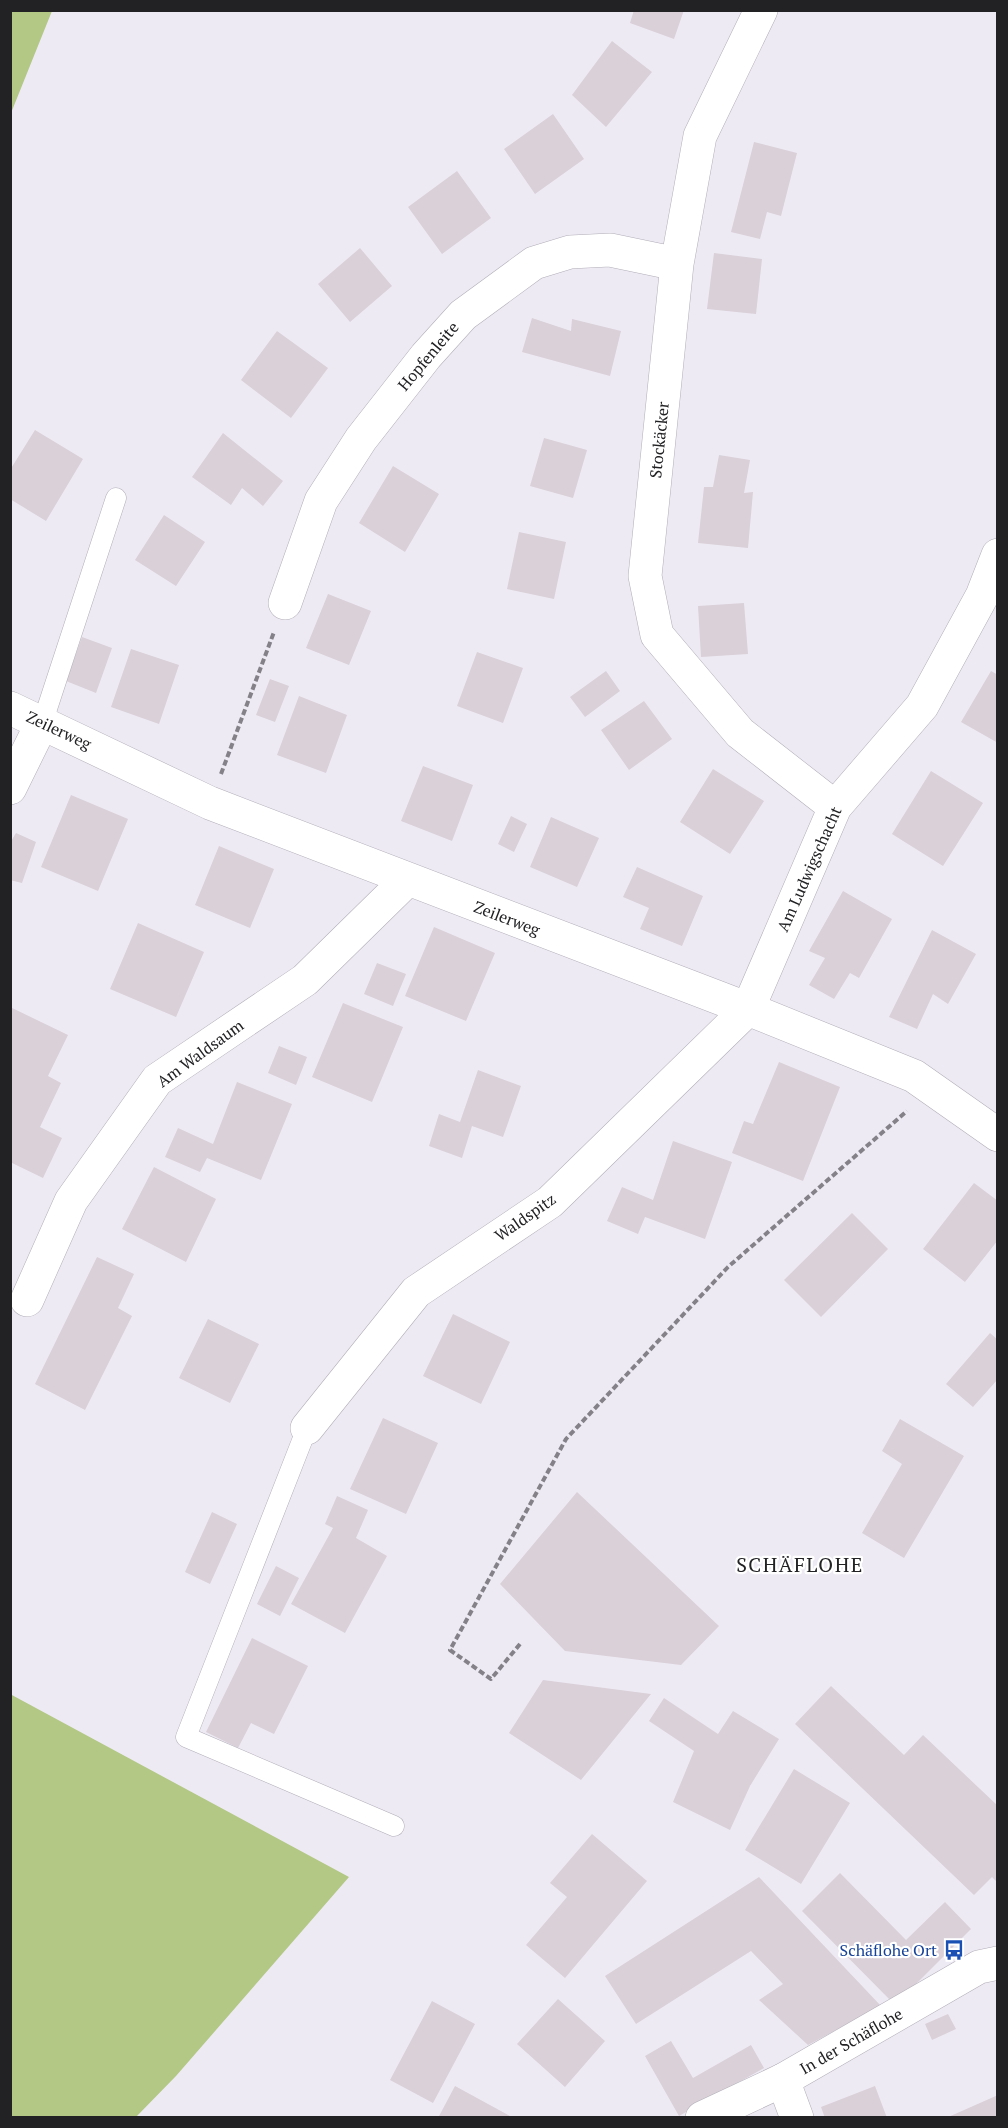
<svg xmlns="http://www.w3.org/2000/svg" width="1008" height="2128" viewBox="0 0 1008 2128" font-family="'PT Serif',serif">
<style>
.green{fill:#b2c884}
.building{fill:#d9d0d8}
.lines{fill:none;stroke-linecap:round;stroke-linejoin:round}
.lane-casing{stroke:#b2aeb8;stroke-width:21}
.street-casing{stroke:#b2aeb8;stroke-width:34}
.secondary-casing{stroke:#b2aeb8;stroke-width:34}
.path{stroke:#848188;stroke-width:4;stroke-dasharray:6 3;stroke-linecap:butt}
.lane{stroke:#fff;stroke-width:20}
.street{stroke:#fff;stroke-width:33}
.secondary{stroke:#fff;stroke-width:33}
.labels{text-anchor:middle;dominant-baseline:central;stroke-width:4.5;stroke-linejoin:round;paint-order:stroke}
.street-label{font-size:16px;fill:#222124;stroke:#fff}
.transit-label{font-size:16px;fill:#164399;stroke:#fff;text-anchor:end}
.quarter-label{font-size:20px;letter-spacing:1.5px;fill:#222124;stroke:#fff}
</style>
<rect width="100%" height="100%" fill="#eeeaf4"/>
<path class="green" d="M11,10L52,11L11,113L10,11Z
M10,1694L349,1877L176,2076L136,2117H11Z"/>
<path class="building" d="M634,10H684L674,39L630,23Z
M612,41L652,72L606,127L572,95Z
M553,114L584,159L535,194L504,149Z
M754,142L797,153L781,216L767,212L760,239L731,232Z
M457,171L491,218L442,254L408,207Z
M360,248L392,286L350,322L318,284Z
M714,253L762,259L756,314L707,309Z
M532,318L571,331L572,319L621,331L610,376L522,352Z
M277,331L328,368L291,418L241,380Z
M35,430L83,459L46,521L10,499V470Z
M223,433L283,481L263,506L242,488L231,505L192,477Z
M544,438L587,450L573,498L530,486Z
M719,455L750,460L744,493L753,492L748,548L698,543L704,487H713Z
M393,466L439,494L405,552L359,523Z
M164,515L205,542L176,586L135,560Z
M519,532L566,542L554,599L507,589Z
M328,594L371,611L349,665L306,648Z
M744,603L748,654L701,657L698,606Z
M82,637L112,648L96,693L66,681Z
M131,649L179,665L159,724L111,707Z
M477,652L523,668L503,723L457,706Z
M606,671L620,691L585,717L570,697Z
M991,671L998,675V743L961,722Z
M270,679L289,686L275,722L256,715Z
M299,696L347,715L326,773L277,755Z
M644,701L672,739L629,770L601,730Z
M423,766L473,785L452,841L401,821Z
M713,769L764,801L730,854L680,822Z
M931,771L983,803L943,866L892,834Z
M71,795L128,819L98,891L41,867Z
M511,816L527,824L514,852L498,844Z
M551,817L599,838L577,887L530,867Z
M16,833L36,842L22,883L10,880V843Z
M219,846L274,869L250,928L195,905Z
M637,867L703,896L682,946L640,929L649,908L623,897Z
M843,891L892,919L859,978L850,973L834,999L809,985L825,958L809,951Z
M138,923L204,952L176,1017L110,989Z
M434,927L495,953L466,1021L405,996Z
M932,930L976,954L948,1004L933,994L917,1029L889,1017Z
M377,963L406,974L393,1006L364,994Z
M343,1003L403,1027L372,1102L312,1077Z
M10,1007L68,1035L48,1076L61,1083L40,1127L62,1138L43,1178L10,1162Z
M279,1046L307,1057L296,1085L268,1073Z
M779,1062L840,1087L803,1181L732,1153L744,1121L753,1124Z
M478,1070L521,1086L503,1137L472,1126L462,1158L429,1146L439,1114L460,1122Z
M237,1082L292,1104L261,1180L207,1158L200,1172L165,1157L178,1128L213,1144Z
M673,1141L732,1162L705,1239L645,1217L638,1234L607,1221L622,1187L653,1200Z
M154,1167L216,1199L186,1262L122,1229Z
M974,1183L998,1201V1240L965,1282L923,1249Z
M852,1213L888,1249L821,1317L784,1280Z
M97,1257L134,1274L118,1308L132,1316L85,1410L35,1384Z
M453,1314L510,1342L481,1404L423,1376Z
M208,1319L259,1344L230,1403L179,1378Z
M990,1333L998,1340V1379L973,1407L946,1384Z
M383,1418L438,1443L406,1514L350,1489Z
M900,1419L964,1456L904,1558L862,1533L902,1464L882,1451Z
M577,1492L719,1626L681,1665L565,1651L500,1584Z
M337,1496L368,1510L356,1538L387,1556L345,1633L291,1604L333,1528L325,1524Z
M212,1512L237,1524L210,1584L185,1572Z
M276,1566L299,1578L280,1616L257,1604Z
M252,1638L308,1666L274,1734L251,1723L238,1748L206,1732Z
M543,1680L651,1694L581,1780L509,1733Z
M831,1686L904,1755L923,1735L998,1806V1883L992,1877L974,1895L795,1724Z
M664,1698L718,1734L733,1711L779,1739L750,1786L730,1830L673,1802L694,1751L649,1721Z
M794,1769L850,1803L801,1884L745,1850Z
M592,1834L647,1881L565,1978L526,1945L567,1897L550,1883Z
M840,1873L906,1940L945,1902L971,1929L895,2005L802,1911Z
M759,1877L881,2006L808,2045L759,2000L783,1984L751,1951L636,2024L605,1976Z
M558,1999L605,2041L565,2087L517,2044Z
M432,2001L475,2024L433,2103L390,2080Z
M948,2014L956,2029L932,2040L925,2024Z
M671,2041L693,2078L751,2045L764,2068L679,2116L645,2056Z
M455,2086L510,2116L509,2118H438Z
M875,2086L887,2118H825L821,2107Z
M998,2095V2118H946Z"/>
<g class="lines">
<g class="lane-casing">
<path id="lane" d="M43,721L116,498
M307,1428L186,1737L394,1826"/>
</g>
<g class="street-casing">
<path id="street" d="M761,10L700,136L677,264L645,576L657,635L740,733L835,807
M285,603L321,501L361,439L426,356L463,315L534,263L570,252L610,250L677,264
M10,708L210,803L748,1009L914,1076L998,1135
M10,788L43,721
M27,1300L71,1201L157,1080L305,980L407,880
M307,1428L416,1292L550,1202L748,1009L835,807L922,706L982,596L998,555
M783,2080L797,2118"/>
</g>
<g class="secondary-casing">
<path id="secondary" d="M702,2118L783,2080L979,1967L998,1963"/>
</g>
<path class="path" d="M221,774L274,632
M520,1644L491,1679L450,1650L566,1439L728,1267L907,1111"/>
<use href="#lane" class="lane"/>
<use href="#street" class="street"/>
<use href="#secondary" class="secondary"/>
</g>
<defs>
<g id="bus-bare" transform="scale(1.62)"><path d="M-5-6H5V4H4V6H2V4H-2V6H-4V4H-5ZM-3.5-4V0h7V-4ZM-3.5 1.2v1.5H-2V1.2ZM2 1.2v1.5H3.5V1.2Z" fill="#1a4fb4" stroke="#fff" stroke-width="2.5" paint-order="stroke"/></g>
</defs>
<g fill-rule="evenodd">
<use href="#bus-bare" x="954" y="1950"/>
</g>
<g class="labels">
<g class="street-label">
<text transform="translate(428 356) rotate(-50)">Hopfenleite</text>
<text transform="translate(659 440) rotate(-84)">Stockäcker</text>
<text transform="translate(59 730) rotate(25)">Zeilerweg</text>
<text transform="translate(809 869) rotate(-66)">Am Ludwigschacht</text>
<text transform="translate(507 918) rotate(21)">Zeilerweg</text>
<text transform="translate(200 1053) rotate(-36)">Am Waldsaum</text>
<text transform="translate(525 1217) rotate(-35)">Waldspitz</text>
<text transform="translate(851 2041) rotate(-30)">In der Schäflohe</text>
</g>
<g class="transit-label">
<text x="937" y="1950">Schäflohe Ort</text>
</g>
<g class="quarter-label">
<text x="800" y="1564">SCHÄFLOHE</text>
</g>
</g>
<rect width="1008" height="2128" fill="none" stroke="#222124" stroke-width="24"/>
</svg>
